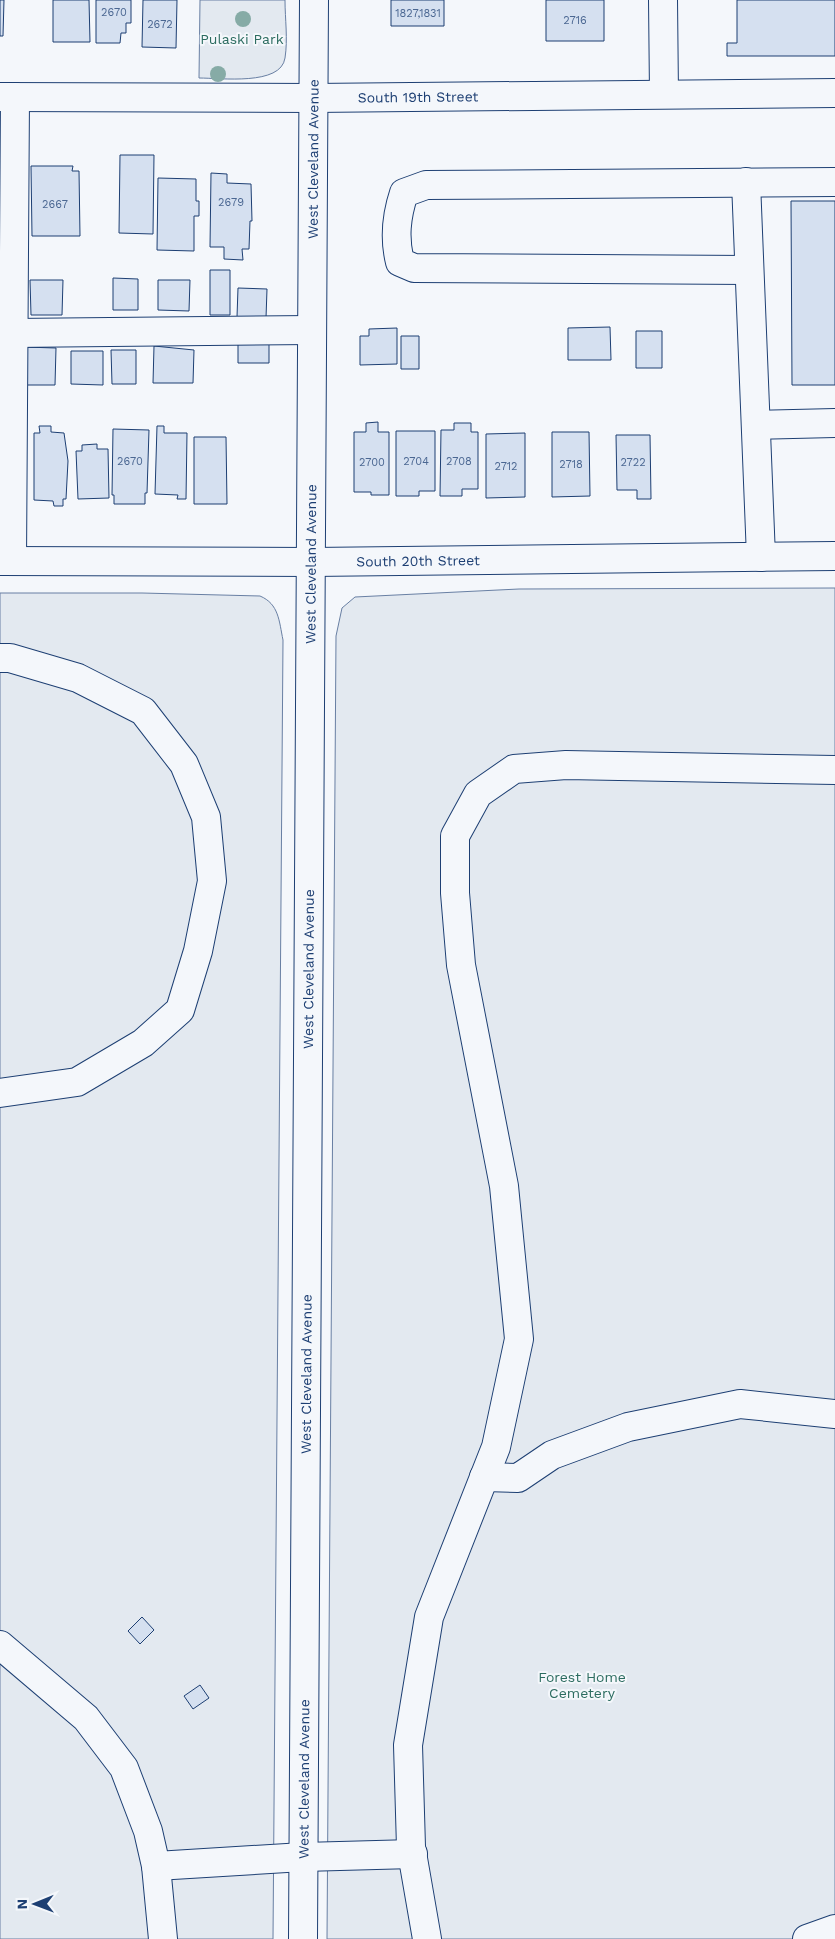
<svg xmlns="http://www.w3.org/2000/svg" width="835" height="1939" viewBox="0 0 835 1939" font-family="'Work Sans',sans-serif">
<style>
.green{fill:#e3e9f0;stroke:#687fa3}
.building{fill:#d5e0f0;stroke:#1d3f73}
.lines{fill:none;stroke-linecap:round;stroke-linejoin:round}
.minor-casing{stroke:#1d3f73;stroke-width:30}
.minor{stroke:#f4f7fb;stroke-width:28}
.tree{fill:#86aba6}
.labels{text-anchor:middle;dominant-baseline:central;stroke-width:4;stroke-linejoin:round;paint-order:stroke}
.number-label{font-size:11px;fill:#4b6792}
.park-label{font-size:14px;fill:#2c6c60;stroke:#f4f7fb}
.street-label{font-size:14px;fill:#1d3f73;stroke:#f4f7fb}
</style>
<rect width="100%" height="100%" fill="#f4f7fb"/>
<path class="green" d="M200,0H285C285,19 288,39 285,58C281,86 221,78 199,78Z
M835,588V1939H327L336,636L342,608L355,597L519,589Z
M0,593H142L260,596C279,604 279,621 283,640L273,1939H0Z"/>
<path class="building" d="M0,0H4L3,36H0Z
M53,0H89L90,42H53Z
M96,0H131V23H126V33H121L120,43H96Z
M143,0H177L176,48L142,47Z
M391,0H444V26H391Z
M546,0H604V41H546Z
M737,0H835V56H727V43H737Z
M120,155H154L153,234L119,233Z
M31,166H73L72,171H79L80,236H32Z
M211,173L227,174V183L251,184L252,221H250L249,249H242L243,260L224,259V247H210Z
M158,178L196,179V201H199V216H194V251L157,250Z
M791,201H835V385H792Z
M210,270H230V315H210Z
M113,278L138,279V310H113Z
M30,280H63L62,315H31Z
M158,280H190L189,311L158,310Z
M238,288L267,289L266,318L237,317Z
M610,327L611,360H568V328Z
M397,328V364L360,365V336H369V329Z
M636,331H662V368H636Z
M401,336H419V369H401Z
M238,340H269V363H238Z
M154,346L194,350L193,383H153Z
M24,347L56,348L55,385H23Z
M111,350H136V384H112Z
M71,351H103V385L71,384Z
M378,422V432H389V495H371V492H354V432H366V423Z
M454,423H471V432H478V489H462V496H440L441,430H454Z
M39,426H51V432L64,433L68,461L66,499H63V506H54L53,501L34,500V433H40Z
M157,426H164V433H187L186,499H177L178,495L155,494Z
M113,429L149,430L147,493H145V504H114V495H112Z
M396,431H435V491H419V496H396Z
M552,432H589L590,496L552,497Z
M525,433V497L486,498V434Z
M616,435H650L651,499H637V490H617Z
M194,437H226L227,504H194Z
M97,444V449H108L109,498L78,499L76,451H82V445Z
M142,1617L154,1630L140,1644L128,1631Z
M200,1685L209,1698L193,1709L184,1696Z"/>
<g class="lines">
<g class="minor-casing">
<g id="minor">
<path d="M663,0L664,94"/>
<path id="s1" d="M0,97L313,98L835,93"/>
<path d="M746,182L761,557"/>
<path d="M749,270L414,268L400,262C394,238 396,217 404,193L426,185L835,182"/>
<path d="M13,333L312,330"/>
<path d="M756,425L835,423"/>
<path id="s2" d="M0,561L312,562L835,556"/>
<path d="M12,561L15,97"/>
<path d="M0,658H10L78,678L143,711L184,764L206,817L212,881L198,951L180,1010L143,1043L77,1082L0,1093"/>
<path d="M484,1477L518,1478L552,1455L628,1427L740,1404L835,1414"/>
<path d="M0,1645L86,1718L124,1768L148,1831L156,1866L163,1939"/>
<path d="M156,1866L303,1857L413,1854"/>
<path id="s3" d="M303,1939L314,0"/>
<path d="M427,1939L411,1847L408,1745L429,1617L496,1447L519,1339L504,1186L461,965L455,893V836L478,794L514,769L566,765L835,770"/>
<path d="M807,1939L835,1929"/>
</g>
</g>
<use href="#minor" class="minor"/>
</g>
<g class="tree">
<circle cx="243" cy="19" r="8"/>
<circle cx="218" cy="74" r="8"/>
</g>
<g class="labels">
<g class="number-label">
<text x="114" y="12">2670</text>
<text x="418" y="13">1827,1831</text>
<text x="575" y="20">2716</text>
<text x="160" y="24">2672</text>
<text x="231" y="202">2679</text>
<text x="55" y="204">2667</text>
<text x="130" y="461">2670</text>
<text x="416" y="461">2704</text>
<text x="459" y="461">2708</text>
<text x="372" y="462">2700</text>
<text x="633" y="462">2722</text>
<text x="571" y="464">2718</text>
<text x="506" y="466">2712</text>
</g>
<g class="park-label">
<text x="242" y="39">Pulaski Park</text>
<text x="582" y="1677">Forest Home<tspan x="582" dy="16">Cemetery</tspan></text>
</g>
<g class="street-label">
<text stroke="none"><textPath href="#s1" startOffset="418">South 19th Street</textPath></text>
<text stroke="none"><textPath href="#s3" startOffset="1780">West Cleveland Avenue</textPath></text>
<text stroke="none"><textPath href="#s2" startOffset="418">South 20th Street</textPath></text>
<text stroke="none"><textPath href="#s3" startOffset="1375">West Cleveland Avenue</textPath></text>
<text stroke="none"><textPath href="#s3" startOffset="970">West Cleveland Avenue</textPath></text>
<text stroke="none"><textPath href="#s3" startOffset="565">West Cleveland Avenue</textPath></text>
<text stroke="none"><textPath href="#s3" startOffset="160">West Cleveland Avenue</textPath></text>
</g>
</g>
<g transform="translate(35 1904) rotate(269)" stroke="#f4f7fb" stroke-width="4" paint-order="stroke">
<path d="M0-4L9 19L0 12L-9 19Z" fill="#1d3f73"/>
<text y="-8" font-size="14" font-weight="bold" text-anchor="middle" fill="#1d3f73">N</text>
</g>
</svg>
